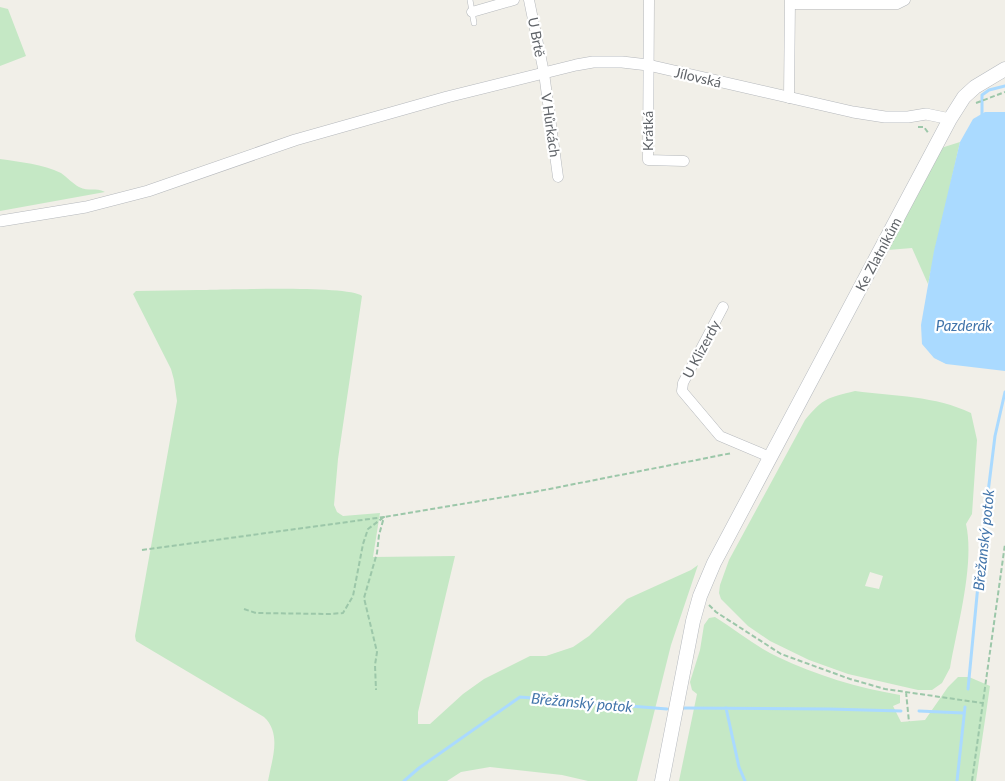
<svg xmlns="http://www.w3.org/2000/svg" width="1005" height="781" viewBox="0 0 1005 781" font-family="Lato,sans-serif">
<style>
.green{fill:#c5e8c5;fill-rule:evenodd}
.water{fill:#aadaff}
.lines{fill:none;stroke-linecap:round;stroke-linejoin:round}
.stream{stroke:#aadaff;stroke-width:3}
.service-casing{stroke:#b5b8bc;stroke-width:6}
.minor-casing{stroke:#b5b8bc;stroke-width:11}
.tertiary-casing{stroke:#b5b8bc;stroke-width:12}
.secondary-casing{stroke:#b6babf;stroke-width:15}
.path{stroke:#9cc7a9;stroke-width:2;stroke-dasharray:5 2.5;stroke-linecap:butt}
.service{stroke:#fff;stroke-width:5}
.minor{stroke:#fff;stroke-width:10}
.tertiary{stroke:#fff;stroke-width:11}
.secondary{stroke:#fff;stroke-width:14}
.labels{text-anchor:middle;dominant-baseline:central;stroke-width:4.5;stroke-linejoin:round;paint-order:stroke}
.street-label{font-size:14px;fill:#5f6368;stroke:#fff}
.water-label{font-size:15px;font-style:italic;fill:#4174aa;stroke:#fff}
</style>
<rect width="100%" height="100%" fill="#f1efe8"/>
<path class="green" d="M0,7L8,9L26,56L0,66Z
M960,142L928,284L912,248L888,250L941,148Z
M0,159C20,162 43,164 61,173C67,177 73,184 79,187C89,192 95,187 105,192L0,211Z
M197,290C224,290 347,285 362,296L338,459L334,505L337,512L343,516L380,513L373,557L455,556L418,712V724H430L463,694L484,679L530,656H546L573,647L589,636L627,599L691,570L698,565L671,645L637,781H588L562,775L490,767L461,772L447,781H268C272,759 282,734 264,717L136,641L135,636L177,401L174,380L171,369L133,294L136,291Z
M855,391C894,396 936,396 971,413L977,440L972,514L966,524C975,564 957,627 950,668L942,683L932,690H918L848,674L809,660L770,641L748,626L721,599L719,593L720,585L729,560L805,420C824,397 828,398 855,391ZM870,572L883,576L879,589L865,586Z
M715,617C736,630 756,647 778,657C815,675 859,688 900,695V703L893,706L901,722L925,720L948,687L958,677H969L990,686L976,781H679L697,694L692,690L690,682L700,650L704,625L709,618Z"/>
<path class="water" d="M985,112H1005V371L946,364L934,358L922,344L921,325L934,251L960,142L973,119Z"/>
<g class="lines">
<path class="stream" d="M982,118V95L989,90L1005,86
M968,689L983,533L995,436L1005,392
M682,708L829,709L901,711
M726,708L739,767L745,781
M919,711L963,713
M404,781L419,768L520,697L667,709
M957,781L965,707"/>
<g class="service-casing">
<path id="service" d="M470,0L474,23"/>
</g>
<g class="minor-casing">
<path id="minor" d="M529,0L544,73L558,177
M649,0L648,160L684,161
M790,4H897L905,0
M472,12L514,0
M789,98L790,0
M723,307L683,383L682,391L720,436L770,457"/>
</g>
<g class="tertiary-casing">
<path id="tertiary" d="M0,221L86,207L148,191L295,140L447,97L576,65L593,62H622L648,65L853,112L885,117H908L926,114L950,119"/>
</g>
<g class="secondary-casing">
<path id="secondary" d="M662,781L693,621L700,596L714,563L950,119L964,97L975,87L1005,69"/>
</g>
<path class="path" d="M976,103L1005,92
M918,127H924L929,134
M142,550L384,517L379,535L377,553L364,598L377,652L375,665L376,690
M709,605L716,612L781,654L850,679L885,689L982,703
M244,609L256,613L330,614L343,613L353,596L363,544L368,529L384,517L534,492L732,453
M906,692L909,722
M972,781L1005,544"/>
<use href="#service" class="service"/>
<use href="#minor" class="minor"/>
<use href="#tertiary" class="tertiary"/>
<use href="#secondary" class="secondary"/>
</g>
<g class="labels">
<g class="street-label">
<text transform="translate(537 37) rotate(79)">U Brtě</text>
<text transform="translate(698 77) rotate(13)">Jílovská</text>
<text transform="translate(551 125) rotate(82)">V Hůrkách</text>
<text transform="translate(647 131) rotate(-90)">Krátká</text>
<text transform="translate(878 254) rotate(-62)">Ke Zlatníkům</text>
<text transform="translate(701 349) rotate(-62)">U Klizerdy</text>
</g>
<g class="water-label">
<text x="964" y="325">Pazderák</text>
<text transform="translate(983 540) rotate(-84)">Břežanský potok</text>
<text transform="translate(582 702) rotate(5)">Břežanský potok</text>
</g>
</g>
</svg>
